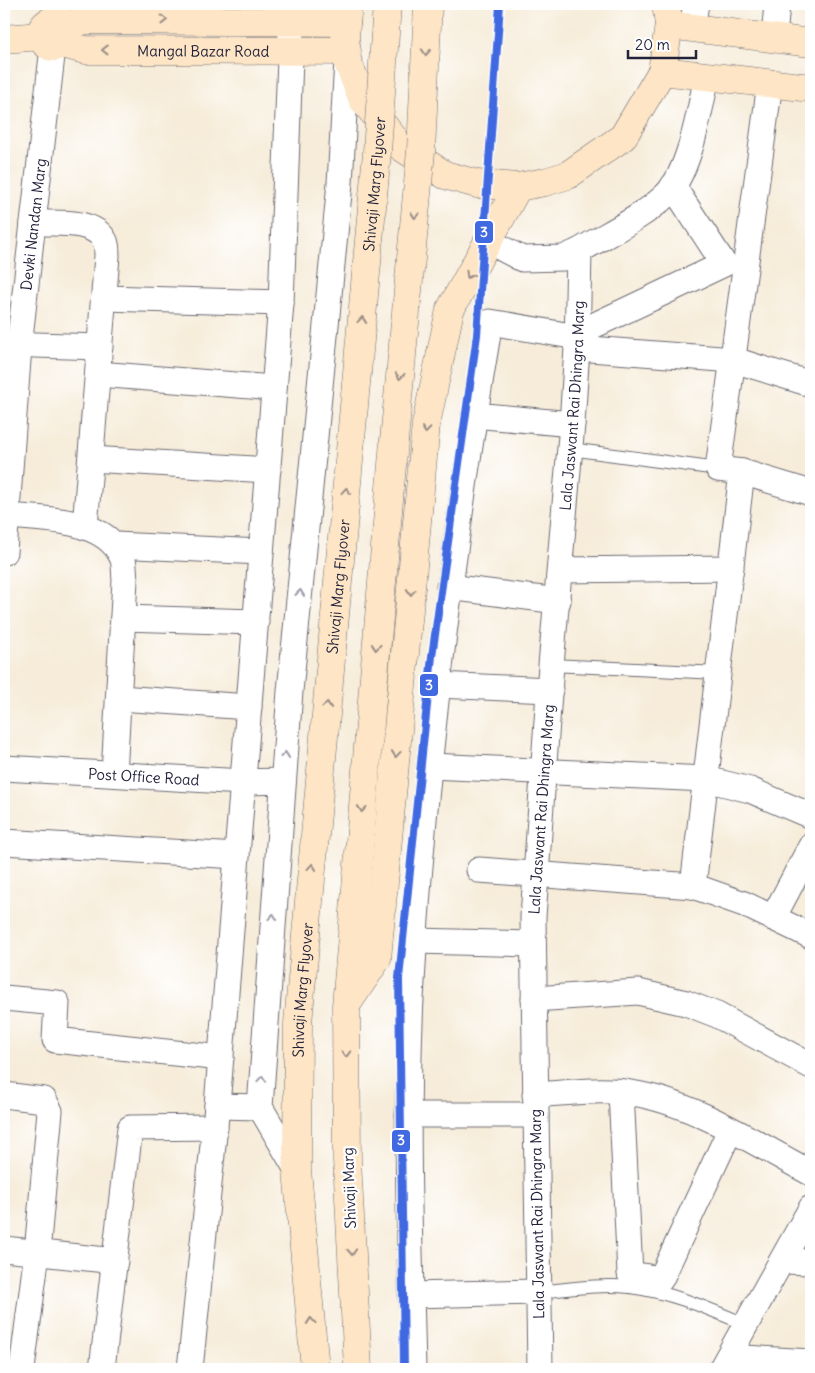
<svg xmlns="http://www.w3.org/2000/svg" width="815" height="1373" viewBox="0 0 815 1373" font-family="Delius,sans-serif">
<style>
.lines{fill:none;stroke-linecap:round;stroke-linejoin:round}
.lane-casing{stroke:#6c6972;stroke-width:14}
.street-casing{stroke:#6c6972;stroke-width:27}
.secondary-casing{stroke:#6c6972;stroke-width:29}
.lane{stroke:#fff;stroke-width:12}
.street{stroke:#fff;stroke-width:25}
.secondary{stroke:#fde5c5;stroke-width:28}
.secondary-bridge-casing{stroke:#6c6972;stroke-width:29;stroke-linecap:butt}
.secondary-bridge{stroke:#fde5c5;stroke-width:28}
.metro-1-casing{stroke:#fff;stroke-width:11}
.metro-1{stroke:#4169e1;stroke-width:8}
.oneway{stroke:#9a8d87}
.oneway2{stroke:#9c9ca7}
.labels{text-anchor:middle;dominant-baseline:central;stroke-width:4.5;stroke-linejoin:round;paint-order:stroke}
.street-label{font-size:15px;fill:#22223b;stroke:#fff}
.line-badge{stroke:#fff;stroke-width:2}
.badge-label{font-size:14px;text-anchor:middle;font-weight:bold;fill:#fff}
</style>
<rect width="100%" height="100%" fill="#fff"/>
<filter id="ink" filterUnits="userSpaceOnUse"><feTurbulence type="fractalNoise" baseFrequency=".02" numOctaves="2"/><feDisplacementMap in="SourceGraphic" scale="10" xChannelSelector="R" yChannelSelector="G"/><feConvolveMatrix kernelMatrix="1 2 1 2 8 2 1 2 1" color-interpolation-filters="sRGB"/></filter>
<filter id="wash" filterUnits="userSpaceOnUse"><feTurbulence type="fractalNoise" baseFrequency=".0096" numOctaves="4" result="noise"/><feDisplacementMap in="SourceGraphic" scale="20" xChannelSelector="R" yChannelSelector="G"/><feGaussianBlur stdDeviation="1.12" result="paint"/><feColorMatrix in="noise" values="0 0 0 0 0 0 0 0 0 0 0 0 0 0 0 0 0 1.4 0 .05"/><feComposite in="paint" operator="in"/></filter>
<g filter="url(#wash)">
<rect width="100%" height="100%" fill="#f6ecd9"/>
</g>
<g filter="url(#ink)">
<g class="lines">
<g class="lane-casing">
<path id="lane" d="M570,449L718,469
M551,665L719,673
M538,1292C569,1289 600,1284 630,1287C671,1292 709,1309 747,1325"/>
</g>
<g class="street-casing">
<g id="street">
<path d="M56,4L57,21"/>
<path d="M692,27L696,4"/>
<path d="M774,38L777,4"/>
<path d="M770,83L718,469L742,472L811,493"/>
<path d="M33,223C53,224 94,218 105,241C107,245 107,252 107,256L85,527"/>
<path d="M488,241L522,259L563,258L579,251C607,234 642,218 666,195C690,172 700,108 707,76"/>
<path d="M104,298L281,303"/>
<path d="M578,333L724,264L673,186"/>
<path d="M4,344L100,347"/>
<path d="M577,348L734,360L811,384"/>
<path d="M98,374L274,388"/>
<path d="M474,415L572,424"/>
<path d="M91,459L268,470"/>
<path d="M7,516C43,519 105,518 122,557C125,563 124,573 125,580L114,774"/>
<path d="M115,545L261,552"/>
<path id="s1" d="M4,552L19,346L53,47"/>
<path d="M561,570L731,568"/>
<path d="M449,587L558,601"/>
<path d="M123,618L256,622"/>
<path d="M437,685L550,690"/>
<path d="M119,698L249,707"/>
<path d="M430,766L706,779L750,790L811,816"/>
<path id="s2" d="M4,768L243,782L283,781"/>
<path d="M4,842L237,856"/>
<path d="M479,870L693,886L744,904L811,936"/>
<path d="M693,886L742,472"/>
<path d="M773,918L811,846"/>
<path d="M415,941L533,944"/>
<path d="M4,998L57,1003L55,1040L221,1058"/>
<path d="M534,999L638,992L686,1003L717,1015L811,1066"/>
<path d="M621,1092L630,1274L661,1279L730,1130"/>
<path d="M4,1095L44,1100L50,1111L37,1252L22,1369"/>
<path d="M535,1095C566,1093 600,1088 631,1093C693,1102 756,1144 811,1173"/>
<path d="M217,1106L260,1107"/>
<path d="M408,1115H536"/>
<path d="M297,1170L260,1107L290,691L340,183L347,60"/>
<path d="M4,1249L115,1261"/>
<path d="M783,1261L811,1262"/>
<path d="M411,1295L538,1292"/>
<path d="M728,1357L811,1362"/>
<path d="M102,1369L130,1128L215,1127"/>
<path d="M190,1369L217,1106L281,303L292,4"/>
<path d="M413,1369C410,1246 405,1122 411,999C423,772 452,546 490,322L577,337"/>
<path id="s3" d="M540,1369L533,917L551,665L572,424L577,348L579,251"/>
<path d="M721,1369L811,1208"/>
</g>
</g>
<g class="secondary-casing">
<g id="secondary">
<path d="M348,4L345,35L347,60L363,100L401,147L445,175L477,184L518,187L545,182L568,175L623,137L662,71L669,25L666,4"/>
<circle cx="54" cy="34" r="13"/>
<path d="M64,25L87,20L346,22"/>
<path d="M669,25L811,43"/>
<path d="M4,39L41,36"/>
<path id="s4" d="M62,44L85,50L347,51"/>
<path d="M662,71L811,88"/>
<path d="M347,1004L377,959L426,424L450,310L518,187"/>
<path id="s5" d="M315,1369L297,1170L298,1023L351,439"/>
<path d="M358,1369L347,1160L346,1006L394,441"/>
</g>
</g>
<use href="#lane" class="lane"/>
<use href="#street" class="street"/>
<use href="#secondary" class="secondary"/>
<g class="secondary-bridge-casing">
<g id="secondary-bridge">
<path id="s6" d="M351,439L377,152L387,4"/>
<path d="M394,441L421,151L428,4"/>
</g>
</g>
<use href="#secondary-bridge" class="secondary-bridge"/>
<g class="metro-1-casing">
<path id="metro-1" d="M404,1369L399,978L432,656L477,335L500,4"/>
</g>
<use href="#metro-1" class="metro-1"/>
</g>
<defs><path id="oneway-chevron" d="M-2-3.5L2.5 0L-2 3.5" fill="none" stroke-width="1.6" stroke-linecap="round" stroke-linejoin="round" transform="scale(1.25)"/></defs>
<g class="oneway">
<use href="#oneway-chevron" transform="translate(164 20) rotate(1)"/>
<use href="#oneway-chevron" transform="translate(105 50) rotate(-180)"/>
<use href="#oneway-chevron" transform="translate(426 52) rotate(93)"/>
<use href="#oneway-chevron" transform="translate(415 215) rotate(95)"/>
<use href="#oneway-chevron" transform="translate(469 275) rotate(119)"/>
<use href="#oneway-chevron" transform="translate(362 320) rotate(-85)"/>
<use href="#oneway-chevron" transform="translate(400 376) rotate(95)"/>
<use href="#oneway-chevron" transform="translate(426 430) rotate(96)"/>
<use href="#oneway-chevron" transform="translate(346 491) rotate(-85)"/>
<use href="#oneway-chevron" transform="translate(411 592) rotate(95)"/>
<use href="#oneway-chevron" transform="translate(376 647) rotate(95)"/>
<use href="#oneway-chevron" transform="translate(327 705) rotate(-85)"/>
<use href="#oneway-chevron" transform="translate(396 754) rotate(95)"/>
<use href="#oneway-chevron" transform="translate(362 809) rotate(95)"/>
<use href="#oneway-chevron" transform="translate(312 867) rotate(-85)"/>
<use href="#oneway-chevron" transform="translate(346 1054) rotate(89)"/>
<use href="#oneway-chevron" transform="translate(352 1252) rotate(87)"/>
<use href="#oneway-chevron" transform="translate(311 1321) rotate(-95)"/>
</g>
<g class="oneway2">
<use href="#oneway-chevron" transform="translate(300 593) rotate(-84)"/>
<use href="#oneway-chevron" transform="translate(285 755) rotate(-85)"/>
<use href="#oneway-chevron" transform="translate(273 917) rotate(-86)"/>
<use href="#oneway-chevron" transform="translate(262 1079) rotate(-86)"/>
</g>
</g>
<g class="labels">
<g class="street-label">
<text stroke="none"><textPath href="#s4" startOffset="142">Mangal Bazar Road</textPath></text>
<text stroke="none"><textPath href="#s6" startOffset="256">Shivaji Marg Flyover</textPath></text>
<text stroke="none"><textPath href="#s1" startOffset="329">Devki Nandan Marg</textPath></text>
<text stroke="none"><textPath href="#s3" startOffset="965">Lala Jaswant Rai Dhingra Marg</textPath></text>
<text stroke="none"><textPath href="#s5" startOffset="785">Shivaji Marg Flyover</textPath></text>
<text stroke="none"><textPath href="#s2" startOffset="140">Post Office Road</textPath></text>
<text stroke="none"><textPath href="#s3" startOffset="560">Lala Jaswant Rai Dhingra Marg</textPath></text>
<text stroke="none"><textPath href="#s5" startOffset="380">Shivaji Marg Flyover</textPath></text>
<text transform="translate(349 1188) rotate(-92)">Shivaji Marg</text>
<text transform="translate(537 1214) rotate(-91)">Lala Jaswant Rai Dhingra Marg</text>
</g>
</g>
<g class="line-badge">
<rect x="474" y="220" width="20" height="24" rx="5" fill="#4169e1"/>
<rect x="419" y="673" width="20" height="24" rx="5" fill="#4169e1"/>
<rect x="391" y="1129" width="20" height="24" rx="5" fill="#4169e1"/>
</g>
<g class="badge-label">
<text x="484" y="237">3</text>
<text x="429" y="690">3</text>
<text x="401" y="1145">3</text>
</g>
<rect width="815" height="1373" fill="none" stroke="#fff" stroke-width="20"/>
<path d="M628 50v8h68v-8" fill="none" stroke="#22223b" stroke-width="2.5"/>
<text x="635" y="50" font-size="15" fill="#22223b" stroke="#ffffff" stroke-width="4" paint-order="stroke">20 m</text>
</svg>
